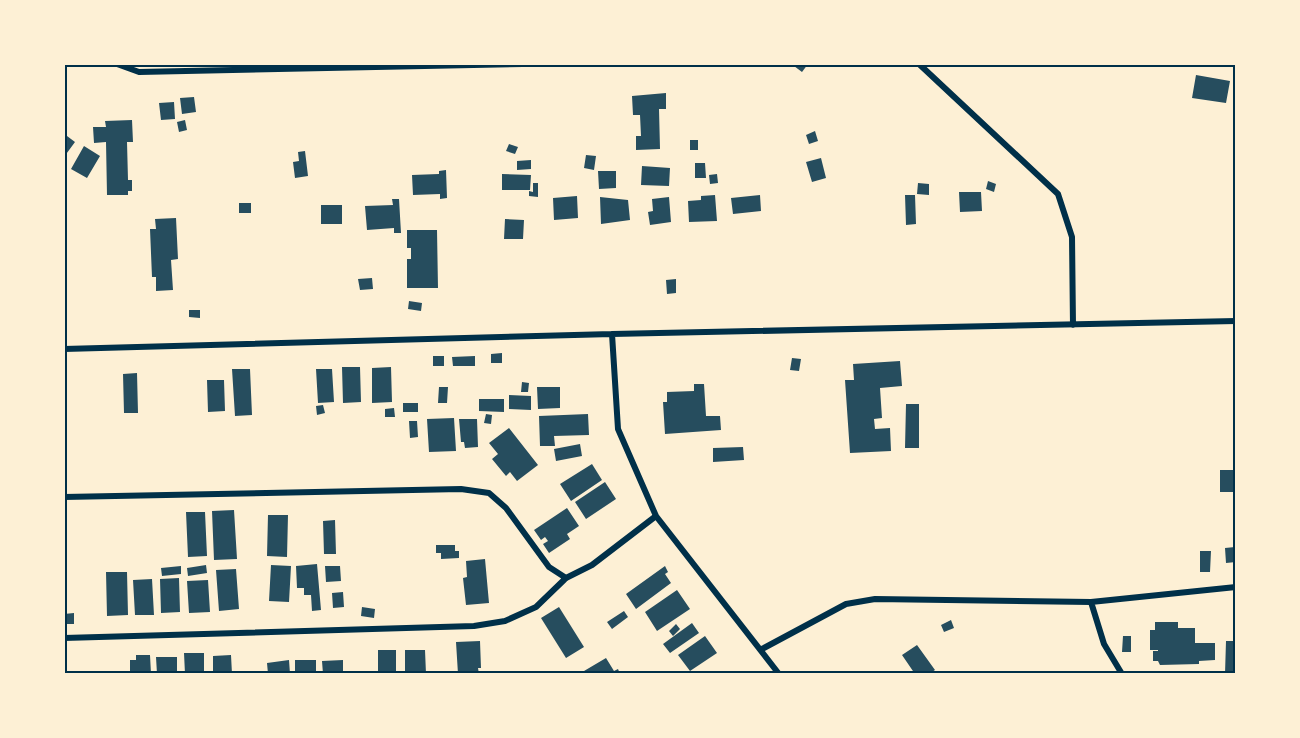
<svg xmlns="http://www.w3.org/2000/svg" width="1300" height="738" viewBox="0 0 1300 738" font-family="Barlow,sans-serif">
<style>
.building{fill:#264d5e}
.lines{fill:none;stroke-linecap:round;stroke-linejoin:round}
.minor{stroke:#003049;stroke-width:6}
.neatline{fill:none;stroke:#003049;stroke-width:2}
</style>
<rect width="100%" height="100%" fill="#fdf0d5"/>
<path class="building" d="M795,64H808L802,72L794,66Z
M1196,75L1230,81L1226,103L1192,98Z
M666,93V109H659L660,149L636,150V136H641L640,115H633L632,96Z
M194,97L196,112L182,114L180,98Z
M174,102L175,119L161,120L159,103Z
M132,120L133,142H127L128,180H132V191H128V195H107L106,142L94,143L93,127H106L105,121Z
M185,120L187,130L179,132L177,122Z
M815,131L818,141L809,144L806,135Z
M67,136L75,142L64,157V140Z
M690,140H698V150H690Z
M509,144L518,147L515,154L506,151Z
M84,146L100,156L87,178L71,169Z
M305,151L308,176L295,178L293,162L299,161L298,152Z
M586,155L596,156L594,170L584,168Z
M821,158L826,178L812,182L806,162Z
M531,160V169L517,170V161Z
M695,163H705L706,178H695Z
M642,166L670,168L669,186L641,185Z
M446,170L447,198L440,199V194L413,195L412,175L439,174V171Z
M598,171H616V188L599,189Z
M502,174L531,175L530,190H502Z
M717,174L718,183L710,184L709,175Z
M988,181L996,184L994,192L986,189Z
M533,183H538V197L529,196V191L533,192Z
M918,183L929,184V195L917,194Z
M959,192H981L982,211L960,212Z
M715,195L717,221L689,222L688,201L701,200V196Z
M760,195L761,211L733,214L731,198Z
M905,195H915L916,224L906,225Z
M577,196L578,218L554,220L553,198Z
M600,197L628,200L630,220L601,224Z
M669,197L671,222L650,225L648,212L653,211L652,199Z
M392,199H399L401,233H394V228L367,230L365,206L393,205Z
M239,203H251V213H239Z
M321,205H342V224H321Z
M176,218L178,259L171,260L173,290L156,291V277H152L150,229H156L155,219Z
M505,219L524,220L523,239H504Z
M407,230H437L438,288H407V259H411V248H407Z
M372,278L373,289L360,290L358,279Z
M676,279V293L667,294L666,280Z
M409,301L422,303L421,311L408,309Z
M189,310H200V318L189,317Z
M502,353V363H491V354Z
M433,356H444V366H433Z
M475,356V366H453L452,357Z
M792,358L801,359L799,371L790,370Z
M900,361L902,386L880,388L882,418L874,419L875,429L890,428L891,451L850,453L845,380H854L853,364Z
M342,367H360L361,402L343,403Z
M391,367L392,402L372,403V368Z
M232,369H250L252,415L235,416Z
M316,369H332L334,402L318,403Z
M137,373L138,413H124L123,374Z
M207,380H224L225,411L208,412Z
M522,382L529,383L528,392H521Z
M694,384H704L706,416H720L721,430L665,434L663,402H667V392L694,391Z
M439,387H448L447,403H438Z
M537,387H560V408L538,409Z
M509,395L531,396V410L509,409Z
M479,399H504V412L479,411Z
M403,403H418V412H403Z
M906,404H919V448H905Z
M323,405L325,413L317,415L316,406Z
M394,408L395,417H385V409Z
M486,414L492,415L491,424L484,423Z
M588,414L589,435L554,436L555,446H540L539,416Z
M454,418L456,451L429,452L427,419Z
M459,419H477L478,447L465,448L464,442H461Z
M409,421H417L418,437L410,438Z
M509,428L538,465L517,481L510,472L506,476L492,459L498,454L489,443Z
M580,444L582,456L556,461L554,449Z
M743,447L744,460L713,462V448Z
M592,464L602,480L571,501L560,484Z
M1220,470H1236V492H1220Z
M605,482L616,499L586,519L575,502Z
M567,508L579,526L567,534L570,539L549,553L543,544L548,541L545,537L541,540L534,530Z
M234,510L237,559L214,560L212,511Z
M186,512H205L207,556L188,557Z
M268,515H288L287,557L267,556Z
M335,520L336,554H324L323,521Z
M436,545H455V551H459V558L441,559V553H436Z
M1235,547L1236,562L1226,563L1225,548Z
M1200,551H1211L1210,572H1200Z
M485,559L489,603L466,605L463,578L467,577L466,561Z
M317,564L321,610L312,611L311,595H304V588H297L296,566Z
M206,565L207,573L188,576L187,568Z
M271,565L291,566L289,602L269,601Z
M181,566V574L162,576L161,568Z
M325,566H340L341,581L326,582Z
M665,566L668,572L665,574L671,583L636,609L626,594Z
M236,569L239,609L219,611L216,570Z
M106,572H127L128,615L107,616Z
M179,578L180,612L161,613L160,579Z
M152,579L154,615H135L133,580Z
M208,580L210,612L189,613L187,581Z
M677,590L690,609L657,631L645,612Z
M343,592L344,607L333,608L332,593Z
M362,607L375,609L374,618L361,616Z
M559,607L584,647L566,658L541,618Z
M624,611L628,617L612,629L607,622Z
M74,613V624H64V614Z
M951,620L954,628L944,632L941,625Z
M1155,622H1178V628H1195V643H1215V660L1199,661V664L1160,665L1158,661H1153V651H1158V650H1150V630H1155Z
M692,623L699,633L670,653L663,644Z
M676,624L680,629L673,636L669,631Z
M705,636L717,653L690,671L678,655Z
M1123,636H1131V652H1122Z
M480,641L481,668H478L479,674H458L456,642Z
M1226,641H1236V674H1225Z
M917,645L935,670L929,674H915L902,655Z
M378,650H396V674H378Z
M405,650H425L426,674H405Z
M184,653H204V674H185Z
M136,655H150L151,674H130V660H136Z
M231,655L232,674H213V656Z
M156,657H177V674H157Z
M606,658L614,671L618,669L620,674H586L584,671Z
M289,660L290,674H268L267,663Z
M295,660H316V674H295Z
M343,660V674H323L322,661Z"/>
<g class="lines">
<path class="minor" d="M117,64L139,72L523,64
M919,64L1058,194L1072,237L1073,325
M612,334L618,429L656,516L779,674
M64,349L612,334L1236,321
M64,497L461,489L489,493L506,508L549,567L566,578
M1091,602L1104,644L1122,674
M64,638L474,626L505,621L536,607L566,578L592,565L656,516
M762,649L846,604L875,599L1091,602L1236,587"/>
</g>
<rect width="1300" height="738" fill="none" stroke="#fdf0d5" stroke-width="132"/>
<rect x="66" y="66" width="1168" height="606" class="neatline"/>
</svg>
